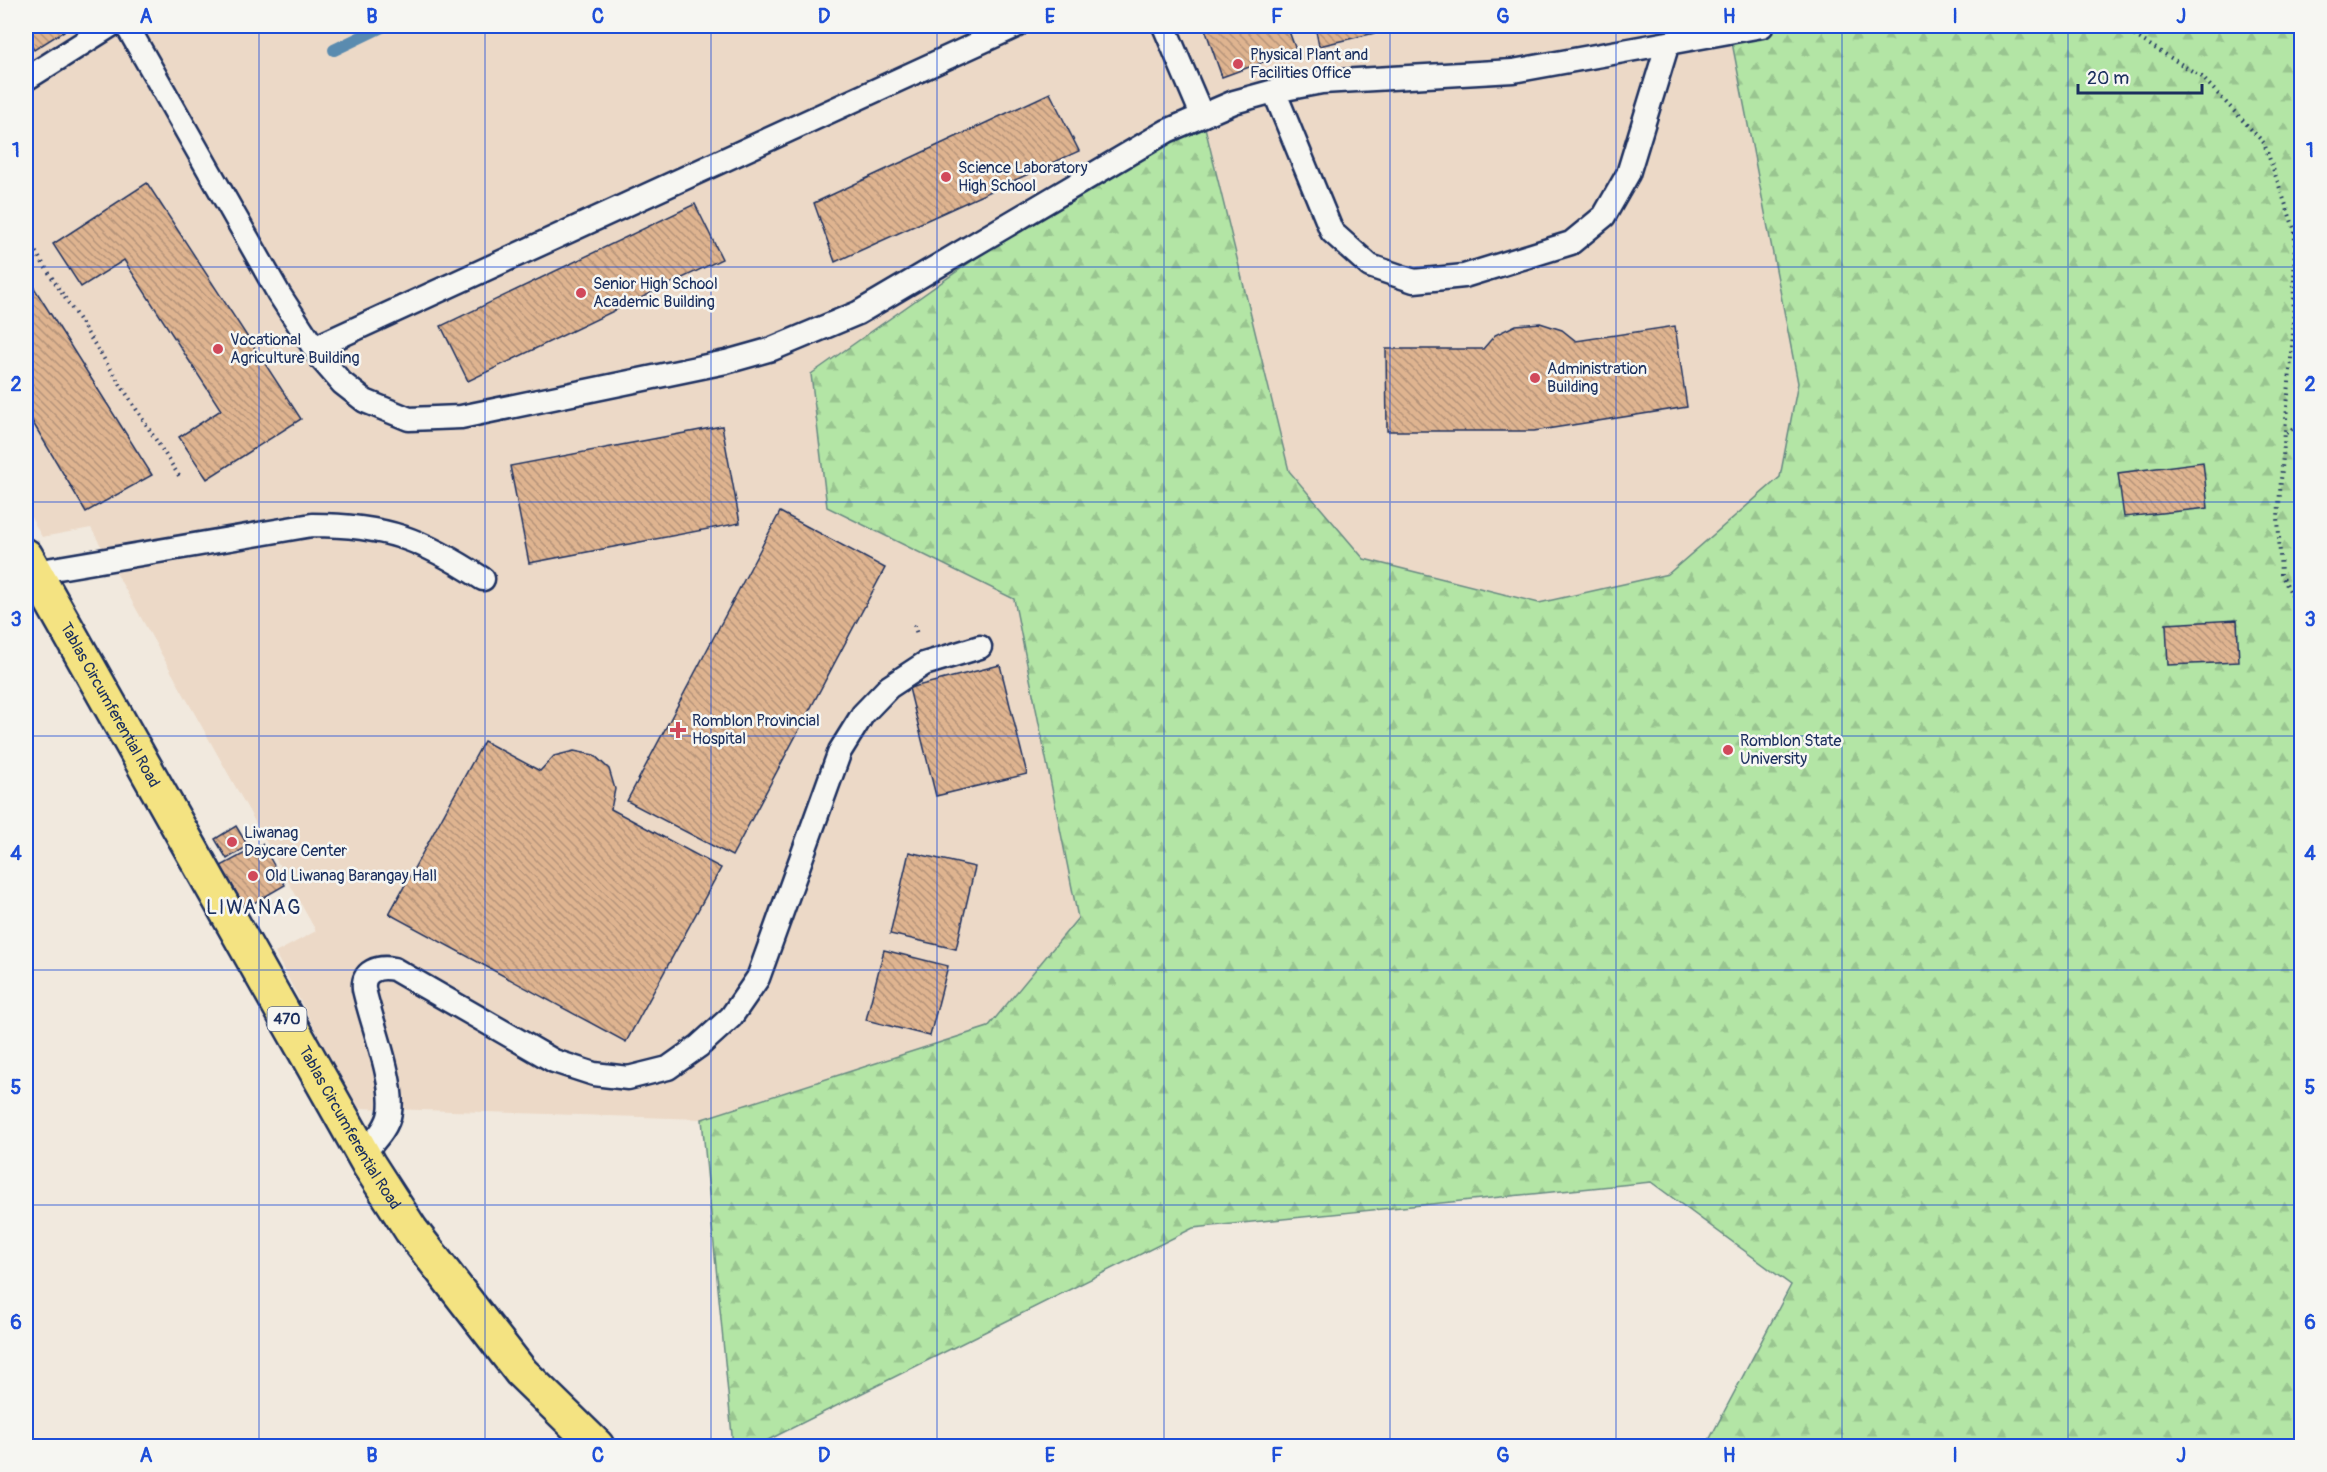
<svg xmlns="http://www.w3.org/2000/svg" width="2327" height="1472" viewBox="0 0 2327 1472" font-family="Pangolin,sans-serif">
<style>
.built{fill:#ecd9c7}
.forest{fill:url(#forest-firs);stroke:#678a82;stroke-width:1.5}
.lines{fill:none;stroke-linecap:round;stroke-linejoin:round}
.stream{stroke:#5a8baf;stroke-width:12}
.building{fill:url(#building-back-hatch);stroke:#1b2f5e;stroke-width:1.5}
.lane-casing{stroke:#1b2f5e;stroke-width:27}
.primary-casing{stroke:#1b2f5e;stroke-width:38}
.path{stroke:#1b2f5e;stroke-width:4;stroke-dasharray:1.5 4.5;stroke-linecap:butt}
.lane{stroke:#f6f6f2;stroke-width:22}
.primary{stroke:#f4e382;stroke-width:33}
.grid{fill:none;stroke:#1d4ed8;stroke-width:1.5;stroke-opacity:0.55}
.poi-dot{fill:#d1495b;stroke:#f6f6f2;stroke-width:2}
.labels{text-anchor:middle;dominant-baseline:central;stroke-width:5;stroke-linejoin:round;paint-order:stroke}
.shield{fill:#f6f6f2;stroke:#5d6b8a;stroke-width:1.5}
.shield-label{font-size:15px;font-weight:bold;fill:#1b2f5e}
.poi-label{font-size:16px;fill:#1b2f5e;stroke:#f6f6f2;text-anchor:start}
.street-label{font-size:16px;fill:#1b2f5e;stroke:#f6f6f2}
.quarter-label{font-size:20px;letter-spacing:1.5px;fill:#1b2f5e;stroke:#f6f6f2}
.neatline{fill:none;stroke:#1d4ed8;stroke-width:2}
.grid-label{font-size:20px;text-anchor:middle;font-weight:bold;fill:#1d4ed8}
</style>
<defs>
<pattern id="forest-firs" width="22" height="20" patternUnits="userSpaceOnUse" patternTransform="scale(1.5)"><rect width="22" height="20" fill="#b3e5a5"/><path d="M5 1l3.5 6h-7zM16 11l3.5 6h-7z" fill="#99c590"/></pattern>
<pattern id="building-back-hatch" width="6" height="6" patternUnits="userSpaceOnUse" patternTransform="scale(1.5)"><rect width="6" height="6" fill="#dfb490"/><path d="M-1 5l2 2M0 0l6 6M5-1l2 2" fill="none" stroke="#b49379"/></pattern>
</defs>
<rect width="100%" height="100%" fill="#f1e9de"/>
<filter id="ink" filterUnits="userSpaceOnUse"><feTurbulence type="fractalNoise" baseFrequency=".0167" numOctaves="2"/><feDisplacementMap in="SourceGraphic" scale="12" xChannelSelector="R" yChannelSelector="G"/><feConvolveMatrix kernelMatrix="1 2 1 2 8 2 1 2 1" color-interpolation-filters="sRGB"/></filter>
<g filter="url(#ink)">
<path class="built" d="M26,26H2301V1127L988,1027L702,1119L356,1108L275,953L316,931L91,528L42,537L26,509Z"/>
<path class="forest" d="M1763,26H2301V1446H1706L1791,1285L1651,1182L1193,1228L756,1446H733L702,1119L988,1027L1078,918L1014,599L827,507L811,374L1104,168L1202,115L1289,471L1364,559L1539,603L1668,574L1780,477L1798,383L1730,32Z"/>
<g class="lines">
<path class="stream" d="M334,50L384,26"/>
</g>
<path class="building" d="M26,26H72L34,50L26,36Z
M1204,26H1287L1296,50L1222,77Z
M1315,26H1395L1396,28L1319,46Z
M1050,93L1079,151L835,262L814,203Z
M147,183L301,419L207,479L179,437L221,410L124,260L81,287L53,244Z
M695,204L722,259L468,381L441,326Z
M26,275L152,475L86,512L26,411Z
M1540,323L1562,330L1576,341L1675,326L1687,407L1534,431H1387L1386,349H1483L1495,335L1516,325Z
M722,426L740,523L529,563L510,466Z
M2203,462L2208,508L2124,517L2118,473Z
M780,512L885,568L732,856L627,801Z
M2237,620L2239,662L2168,665L2166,624Z
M1000,665L1027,774L936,796L909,688Z
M484,741L540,771L554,756L574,751L594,755L609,769L615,789L611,809L721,868L626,1042L389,914Z
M236,826L248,846L227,859L215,839Z
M262,844L285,885L245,908L221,866Z
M909,852L975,867L956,949L890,934Z
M884,950L948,966L930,1036L866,1020Z"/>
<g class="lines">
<g class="lane-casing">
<path id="lane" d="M127,26L279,294L322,360L342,383L365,401L409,419L461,417L726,362L772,349L858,313L1167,131L1234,102L1274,91L1322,82L1513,71L1762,26
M1164,26L1202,115
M26,79L110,26
M1274,91L1332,232L1370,266L1414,281L1464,276L1571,243L1604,216L1628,174L1668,43
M314,348L1016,26
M35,572L312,525C385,525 422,539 483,579
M363,1154C373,1142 388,1128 390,1112C395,1081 371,1022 364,989C362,971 378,966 394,969L554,1061L594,1074L628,1078L668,1068L699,1046L731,1017L758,978L840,751L863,714L889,687L924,664L980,647"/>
</g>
<g class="primary-casing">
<g id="primary">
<path id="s1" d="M26,556L369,1165L411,1230L521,1372L597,1446"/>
</g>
</g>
<path class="path" d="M2119,26L2202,77L2264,143L2295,231L2293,334L2278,517L2281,574L2302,614
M26,237L181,479
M2286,433L2302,423
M914,625L917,634"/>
<use href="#lane" class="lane"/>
<use href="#primary" class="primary"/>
</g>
</g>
<path class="grid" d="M259,26V1446M485,26V1446M711,26V1446M937,26V1446M1164,26V1446M1390,26V1446M1616,26V1446M1842,26V1446M2068,26V1446M26,267H2302M26,502H2302M26,736H2302M26,970H2302M26,1205H2302"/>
<g class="poi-dot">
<circle cx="1238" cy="64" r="6"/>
<circle cx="946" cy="177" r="6"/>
<circle cx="581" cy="293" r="6"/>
<circle cx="218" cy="349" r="6"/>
<circle cx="1535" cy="378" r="6"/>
<path d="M675 721h6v6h6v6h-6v6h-6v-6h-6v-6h6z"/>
<circle cx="1728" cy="750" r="6"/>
<circle cx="232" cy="842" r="6"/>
<circle cx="253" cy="876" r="6"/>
</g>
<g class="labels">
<rect class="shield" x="267.5" y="1007" width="39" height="24" rx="4.5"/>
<g class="shield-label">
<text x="287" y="1019">470</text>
</g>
<g class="poi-label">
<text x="1250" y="55">Physical Plant and<tspan x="1250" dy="18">Facilities Office</tspan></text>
<text x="958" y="168">Science Laboratory<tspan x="958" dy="18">High School</tspan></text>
<text x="593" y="284">Senior High School<tspan x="593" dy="18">Academic Building</tspan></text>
<text x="230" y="340">Vocational<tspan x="230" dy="18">Agriculture Building</tspan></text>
<text x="1547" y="369">Administration<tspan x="1547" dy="18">Building</tspan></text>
<text x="692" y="721">Romblon Provincial<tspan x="692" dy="18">Hospital</tspan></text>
<text x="1740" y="741">Romblon State<tspan x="1740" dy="18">University</tspan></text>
<text x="244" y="833">Liwanag<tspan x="244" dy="18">Daycare Center</tspan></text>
<text x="265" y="876">Old Liwanag Barangay Hall</text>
</g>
<g class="street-label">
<text stroke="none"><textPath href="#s1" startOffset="171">Tablas Circumferential Road</textPath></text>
<text stroke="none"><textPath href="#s1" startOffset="657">Tablas Circumferential Road</textPath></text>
</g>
<g class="quarter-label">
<text x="254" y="907">LIWANAG</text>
</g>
</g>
<rect width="2327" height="1472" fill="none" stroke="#f6f6f2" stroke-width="66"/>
<path d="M2078 84v9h124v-9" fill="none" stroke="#1b2f5e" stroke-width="3"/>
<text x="2087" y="84" font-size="18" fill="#1b2f5e" stroke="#f6f6f2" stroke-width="4.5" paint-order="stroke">20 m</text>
<rect x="33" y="33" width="2261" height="1406" class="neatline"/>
<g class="grid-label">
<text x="146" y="23">A</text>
<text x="372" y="23">B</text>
<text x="598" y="23">C</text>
<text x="824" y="23">D</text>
<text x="1050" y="23">E</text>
<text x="1277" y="23">F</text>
<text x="1503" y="23">G</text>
<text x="1729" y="23">H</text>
<text x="1955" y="23">I</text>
<text x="2181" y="23">J</text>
<text x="16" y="157">1</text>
<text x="2310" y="157">1</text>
<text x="16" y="391">2</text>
<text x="2310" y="391">2</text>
<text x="16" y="626">3</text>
<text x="2310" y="626">3</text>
<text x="16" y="860">4</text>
<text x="2310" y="860">4</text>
<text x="16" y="1094">5</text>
<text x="2310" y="1094">5</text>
<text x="16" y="1329">6</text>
<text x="2310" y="1329">6</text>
<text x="146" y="1462">A</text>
<text x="372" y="1462">B</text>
<text x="598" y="1462">C</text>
<text x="824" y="1462">D</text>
<text x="1050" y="1462">E</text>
<text x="1277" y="1462">F</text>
<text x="1503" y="1462">G</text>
<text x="1729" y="1462">H</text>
<text x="1955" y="1462">I</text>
<text x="2181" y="1462">J</text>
</g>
</svg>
